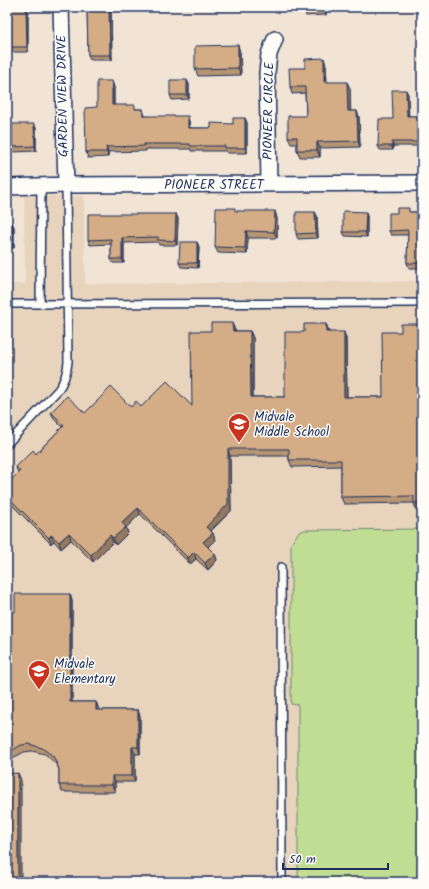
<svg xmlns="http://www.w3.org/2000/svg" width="429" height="889" viewBox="0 0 429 889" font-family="Kalam,sans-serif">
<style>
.built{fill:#e8d4bd}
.grass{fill:#c1dd94;stroke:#6e8679}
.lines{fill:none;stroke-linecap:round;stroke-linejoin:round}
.lane-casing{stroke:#1b2f5e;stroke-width:10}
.street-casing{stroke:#1b2f5e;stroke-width:18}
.lane{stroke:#fdfcf7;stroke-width:7}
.street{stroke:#fdfcf7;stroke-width:15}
.wall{fill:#b69573;stroke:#1b2f5e}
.shaded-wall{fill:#94795e;stroke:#1b2f5e}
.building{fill:#d4ad86;stroke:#1b2f5e}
.labels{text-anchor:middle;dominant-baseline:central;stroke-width:3;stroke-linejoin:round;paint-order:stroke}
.street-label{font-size:13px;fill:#1b2f5e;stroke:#fdfcf7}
.poi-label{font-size:13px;fill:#1b2f5e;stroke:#fdfcf7;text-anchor:start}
</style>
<rect width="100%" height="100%" fill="#f1e4d5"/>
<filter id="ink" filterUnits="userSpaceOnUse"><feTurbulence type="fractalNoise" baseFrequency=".025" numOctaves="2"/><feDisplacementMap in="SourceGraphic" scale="8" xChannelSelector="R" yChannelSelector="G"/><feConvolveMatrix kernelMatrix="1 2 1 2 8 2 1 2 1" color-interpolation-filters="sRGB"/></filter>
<g filter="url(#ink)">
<path class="built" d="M24,196H84L85,284L422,281V882H7V284H25Z"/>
<path class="grass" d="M422,529V882H298V705L291,704V544L298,533L304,530Z"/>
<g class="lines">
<g class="lane-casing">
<path id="lane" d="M40,303L41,185
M7,304L422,303
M7,444L58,390C65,381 67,373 68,362L66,185
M281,567L282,882"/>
</g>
<g class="street-casing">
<path id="street" d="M61,7L66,185
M269,184L267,73L269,54L275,39
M7,187L66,185L422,183"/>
</g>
<use href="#lane" class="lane"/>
<use href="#street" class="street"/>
</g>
<path class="wall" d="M7,7H28V52H7Z
M87,7H111L112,60H90L88,55Z
M326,7V15L306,16L304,9Z
M240,52L241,75L198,76L195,69Z
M326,65L327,82L350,88V111H357L359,117L360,147L320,148V157H300L297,150V144H291L288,137L306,116L305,93L292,94L290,87L305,68Z
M189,84V99L172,100L170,95Z
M114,87V105L136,109H143L145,116L189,121L190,128H211L233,124L245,118L247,123V153H227L226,151H191V149H146V151L108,152V157L88,158L86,152L97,107Z
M408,94V116H422V146H393V150H380L378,146L393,119Z
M34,124L36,128V151L14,152L12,147Z
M237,211L277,218V238H248L247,254L218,253L215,247Z
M315,212L317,216L318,238L298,239L296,234Z
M411,212H422L421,268H409L407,263L408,235H391L389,231Z
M367,216V237L345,236L343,232Z
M178,218L177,245H159L158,242L124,243V263H113L111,259V244L90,245L88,240Z
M7,223H12L14,227V248H7Z
M197,242L199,247L198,268L181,267L179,263Z
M326,324L329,332L346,338L347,397H383L401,332L422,324V510H416L414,503L344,504L341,497V466L292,467L289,460V456H230L231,511L211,531L215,540L208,547L215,554L217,560L208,570L196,559L190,564L140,514L126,528L128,533L116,545L113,542L93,562L71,540L61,549L54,541L51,544L7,500V484L18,473L16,467L36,454L62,427L54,419L51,412L85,413L131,407L192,406L211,331L235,330V331H250L253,338V397H285L304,332Z
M70,594L72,601V702H96L99,710H138L140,717V754H135V782H115V792H62L59,785V769L55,763L45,754L32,751L24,752L11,759L7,764L15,612Z"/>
<path class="shaded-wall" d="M26,7H28V52L27,47Z
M109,7H111L112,60L110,55Z
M324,7H326V15L324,9Z
M238,45L240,52L241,75L238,68Z
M324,58L326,65L327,89L324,82Z
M187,80L189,84V99L187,95Z
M112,81L114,87V110L112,105Z
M347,82L350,88L351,118L348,111Z
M406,90L408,94L409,120L407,116Z
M357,111L359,117L360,147L358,141Z
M188,116L189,121L190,133L188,128Z
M245,118L247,123V153L245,148Z
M34,124L36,128V151L35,146Z
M317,142L320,148V157L317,150Z
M392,142L393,146V150L392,146Z
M106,147L108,152V157Z
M275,211L277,218V238L274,232Z
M315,212L317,216L318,238L316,233Z
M366,212L367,216V237L365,232Z
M176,214L178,218L177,245L175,241Z
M12,223L14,227V248L13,244Z
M246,231L248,238L247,254L245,248Z
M122,238L124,243V263L122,259Z
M197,242L199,247L198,268L197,263Z
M420,243L422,247L421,268L420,263Z
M232,323L235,330V338L233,331Z
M326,324L329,331V338L326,332Z
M250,331L253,338V403L251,397Z
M344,332L346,338L347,404L344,397Z
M228,449L230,456L231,511L208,533L206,527Z
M138,508L140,514L126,528L128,533L116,545L113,538L122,523Z
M69,533L71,540L61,549L59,542Z
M213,533L215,540L206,549L203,542Z
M51,535L54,541L51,544L49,538Z
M110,535L113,542L93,562L91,555Z
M194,552L196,559L190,564L188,558Z
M215,554L217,560L208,570L205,563Z
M70,594L72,601V709L70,702Z
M96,702L99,709V717L96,710Z
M138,710L140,717V754L138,747Z
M132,747L135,754V782L132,776Z
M8,753L11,759L7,764V754Z
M18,773L21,780V882H18Z
M112,776L115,782V792L112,785Z"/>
<path class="building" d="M7,7H26L27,47H7Z
M87,7H109L110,55H88Z
M304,7H324V9H304Z
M238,45V68L195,69V46Z
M324,58V82H347L348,111H357L358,141L317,142V150H297V137H288V116H306L305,87H290L289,68H305V59Z
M170,80H187V95H170Z
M97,81H112V105H135V109H143V116H188V128H211V123L233,124V118H245V148H225V146H190V144H144V146L106,147L107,152H86L85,108L97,107Z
M392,90H406L407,116H422V142H392V146H378L379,119H393Z
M12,124H34L35,146L12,147Z
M216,208H235V211H275L274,232L246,231L245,248L215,247Z
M397,208H409V212H422V243H420V263H407L408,230L389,231V213H397Z
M343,211L366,212L365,232H343Z
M296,212H315L316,233L296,234Z
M88,214H176L175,241L158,240V237L122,238V259H111V239L88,240Z
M7,223H12L13,244H7Z
M180,242H197V263H179Z
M211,323H232L233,331H250L251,397H285V332H304V324H326V332H344V397H383L382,332H401V324H422V503H414V496L341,497V460H289V449H228V504L206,527L213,533L203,542L215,554L205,563L194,552L188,558L138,508L122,523L126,527L113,538L110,535L91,555L69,533L59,542L51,535L49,538L7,496V484L20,471L16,467L33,450L36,454L64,425L51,412L67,396L85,413L111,387L131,407L136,401L141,407L167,381L192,406L191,331H211Z
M15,594H70V702H96V710H138V747H132V776H112V785H59V769L56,762L53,756L42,748L29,744L21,745L8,753L7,754V612H15Z
M18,773V882H7V774Z"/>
</g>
<defs>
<g id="school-pin" transform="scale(1.15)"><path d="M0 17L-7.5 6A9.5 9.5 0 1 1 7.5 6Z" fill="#c8321e" stroke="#fdfcf7"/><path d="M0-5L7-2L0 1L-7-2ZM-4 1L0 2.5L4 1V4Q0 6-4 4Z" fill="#fff"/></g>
</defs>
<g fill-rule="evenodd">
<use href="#school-pin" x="239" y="424"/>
<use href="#school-pin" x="39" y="671"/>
</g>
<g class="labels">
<g class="street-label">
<text transform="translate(63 96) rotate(-91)">GARDEN VIEW DRIVE</text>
<text transform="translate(269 111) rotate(-89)">PIONEER CIRCLE</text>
<text x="214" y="185">PIONEER STREET</text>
</g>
<g class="poi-label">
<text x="254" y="417">Midvale<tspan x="254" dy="15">Middle School</tspan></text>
<text x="54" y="664">Midvale<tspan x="54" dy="15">Elementary</tspan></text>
</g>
</g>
<rect width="429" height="889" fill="none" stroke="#fdfcf7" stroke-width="24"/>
<rect x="12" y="12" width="405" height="865" fill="none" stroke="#1b2f5e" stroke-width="1.5" filter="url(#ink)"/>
<path d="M283 863v6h105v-6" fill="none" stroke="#1b2f5e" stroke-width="2"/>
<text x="289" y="863" font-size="12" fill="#1b2f5e" stroke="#fdfcf7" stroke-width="3" paint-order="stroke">50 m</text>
</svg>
